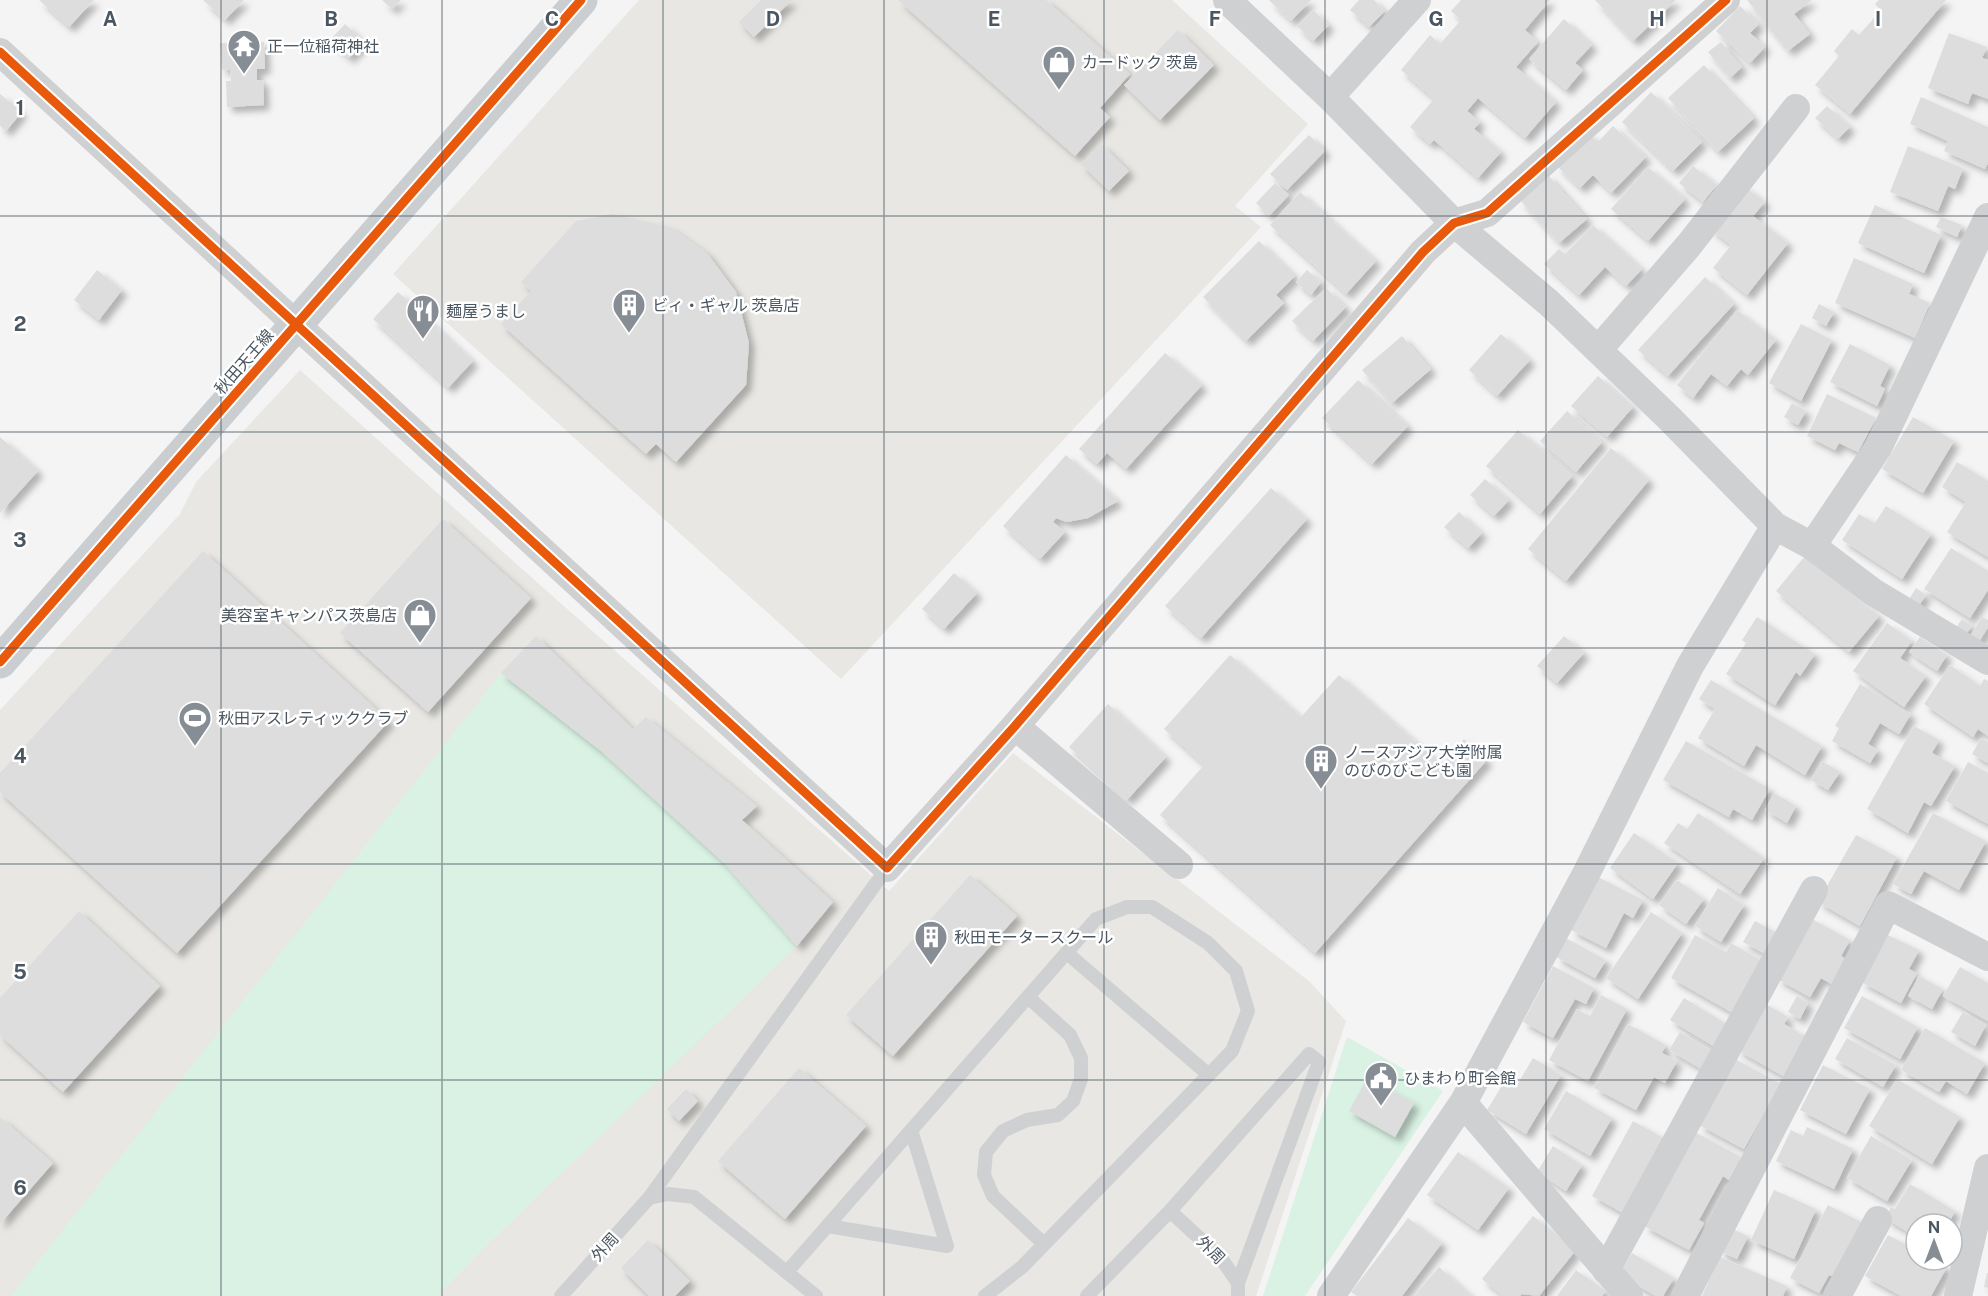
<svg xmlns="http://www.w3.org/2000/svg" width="1988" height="1296" viewBox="0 0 1988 1296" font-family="'Public Sans','Noto Sans JP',sans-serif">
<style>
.commercial{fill:#e8e7e3}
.green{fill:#d9f2e3}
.building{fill:#ddddde;filter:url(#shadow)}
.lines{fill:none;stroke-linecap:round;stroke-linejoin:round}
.service{stroke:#ced0d2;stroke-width:14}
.minor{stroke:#ced0d2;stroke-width:28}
.primary{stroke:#caced1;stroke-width:33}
.cycleway-casing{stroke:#fff;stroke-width:13}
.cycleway{stroke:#e8590c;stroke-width:9}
.grid{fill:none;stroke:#4a5661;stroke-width:1.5;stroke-opacity:0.55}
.labels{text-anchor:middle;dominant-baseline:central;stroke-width:5;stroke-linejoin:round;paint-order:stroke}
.poi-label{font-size:16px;fill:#4a5661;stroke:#fff;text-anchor:start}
.street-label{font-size:16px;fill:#4a5661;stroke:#fff}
.grid-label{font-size:20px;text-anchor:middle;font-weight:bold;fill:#4a5661;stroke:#fff;stroke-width:5;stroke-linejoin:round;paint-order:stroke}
</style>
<defs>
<filter id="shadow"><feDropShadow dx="5.5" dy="5.5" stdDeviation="3" flood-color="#0004"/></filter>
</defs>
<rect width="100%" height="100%" fill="#f4f4f4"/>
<path class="commercial" d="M639,0H1172L1308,124L1235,206L1261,227L841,679L393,274Z
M300,370L549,593L889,891L1013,753L1309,981L1346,1021L1256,1296H0V710L180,514L196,482Z"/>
<path class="green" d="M501,673L601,751L724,863L797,946L490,1242L437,1296H11Z
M1347,1037L1443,1091L1305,1296H1263Z"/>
<path class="building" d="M39,0H94L69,27Z
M203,0H244L225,20Z
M382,0H401L392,9Z
M761,0H792L754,37L739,22Z
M898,0H1046L1130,74L1100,108L1110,117L1075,156Z
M1269,0H1311L1291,21Z
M1359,0H1374L1385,11L1369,27L1350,10Z
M1461,0H1550L1525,30L1538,42L1516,67L1556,102L1525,138L1478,98L1467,111L1480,122L1474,129L1501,152L1478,178L1434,140L1430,144L1410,127L1434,99L1401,70L1430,35L1440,44L1461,20L1451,11Z
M1595,0H1676L1633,41Z
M1747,0H1812L1794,14L1810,34L1788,51Z
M1879,0H1946L1850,114L1815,85L1839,56L1834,51L1852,29L1859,35L1881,10L1875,4Z
M1740,6L1759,24L1750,33L1765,47L1750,63L1716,31Z
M1313,10L1329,25L1313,41L1297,26Z
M1564,19L1592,45L1575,63L1583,70L1566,90L1529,59Z
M345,24L364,42L349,58L329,41Z
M1178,30L1214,65L1160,120L1124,85Z
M1949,33L1987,47L1982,58L1988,60V99L1972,93L1968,104L1928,88Z
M264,42L265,69H257V80H263L264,105L227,107L226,81H231L230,69L222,70L220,43Z
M1721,42L1742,67L1730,78L1708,52Z
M1704,65L1754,118L1718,152L1668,98Z
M1651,92L1702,142L1673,171L1622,122Z
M0,94L22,112L6,131L0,126Z
M1921,97L1988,127V163L1985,169L1944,151L1948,141L1910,124Z
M1827,106L1850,127L1838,139L1815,118Z
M1613,126L1646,157L1611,193L1593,175L1580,188L1557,166L1588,133L1598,142Z
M1309,135L1325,151L1287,190L1270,174Z
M1101,144L1129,171L1109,191L1081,164Z
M1908,146L1963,168L1955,189L1948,186L1938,211L1890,192Z
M1693,166L1717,185L1703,202L1679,183Z
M1648,167L1685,199L1648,241L1611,209Z
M1548,175L1587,219L1559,243L1520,200Z
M1275,183L1289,195L1269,216L1256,203Z
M1744,186L1765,202L1753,216L1788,243L1747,295L1713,268L1731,245L1710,229Z
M1300,192L1376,261L1346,294L1270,225Z
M1875,205L1941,235L1924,273L1858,243Z
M613,214L670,227L707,253L736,292L749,343L746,385L676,462L656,444L646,454L501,324L531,291L521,282L576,221Z
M1941,217L1962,225L1957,237L1936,227Z
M1593,225L1642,269L1626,286L1605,267L1579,295L1544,264L1559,249L1565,254Z
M1259,241L1295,276L1276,295L1284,303L1246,341L1203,297Z
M1854,258L1913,284L1909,294L1930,303L1915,338L1835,303Z
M97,270L122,290L99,320L74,300Z
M1307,270L1321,282L1311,295L1296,282Z
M1705,277L1734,304L1668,376L1638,350Z
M1326,288L1346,307L1313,341L1292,321Z
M398,292L473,361L448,388L373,319Z
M1819,304L1834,312L1826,326L1812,318Z
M1737,310L1776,340L1748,375L1741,369L1727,386L1711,374L1693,398L1677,385Z
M1801,324L1832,340L1801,401L1769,383Z
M1501,334L1530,360L1497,396L1469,370Z
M1402,336L1431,369L1392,403L1362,370Z
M1850,344L1890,365L1880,386L1885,389L1877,406L1830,382Z
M1165,353L1202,385L1126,469L1107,453L1097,464L1079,449Z
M1598,376L1633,407L1607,437L1571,406Z
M1358,380L1408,426L1372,464L1322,418Z
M1827,394L1876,418L1858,452L1839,443L1835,450L1807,436Z
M1792,403L1806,411L1798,425L1784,417Z
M1567,411L1602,442L1576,472L1540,441Z
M1913,417L1954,441L1923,493L1882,469Z
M1518,430L1572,476L1540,514L1486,466Z
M0,437L38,471L0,513Z
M1611,448L1649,480L1566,581L1528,549Z
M1066,455L1118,501L1088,518L1067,522L1056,518L1053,522L1065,532L1040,559L1003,526Z
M1957,462L1988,481V557L1947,532L1966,502L1942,487Z
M1485,479L1509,500L1494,516L1470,495Z
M1271,488L1307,519L1201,638L1165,606Z
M1886,506L1931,534L1902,579L1842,540L1859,514L1875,523Z
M1459,512L1482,533L1468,548L1444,527Z
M443,519L531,598L428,712L340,633Z
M1951,548L1988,571V590L1970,618L1924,589Z
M203,551L389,721L177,953L0,792V773Z
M1805,556L1879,616L1849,652L1776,591Z
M954,573L977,593L944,629L922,609Z
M1916,588L1926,595L1917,608L1908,601Z
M1757,617L1815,654L1800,676L1796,672L1775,705L1726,674L1746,643L1742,640Z
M1982,617L1988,620V627L1978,643L1969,638Z
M1962,619L1972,626L1963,638L1953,632Z
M1887,623L1912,641L1900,658L1926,676L1904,707L1853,671Z
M536,636L633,729L646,717L757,806L742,820L833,902L797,946L724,863L601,751L501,673Z
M1564,636L1584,653L1557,683L1537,666Z
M1920,637L1947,655L1937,671L1909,652Z
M1230,655L1301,717L1339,675L1442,765L1464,739L1487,760L1315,953L1160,815L1204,765L1164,729Z
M1950,665L1980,686L1984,679L1988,681V736L1978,729L1973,737L1924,704Z
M1711,680L1822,746L1805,775L1756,745L1744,766L1698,738L1715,709L1699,699Z
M1860,684L1911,714L1899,734L1880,723L1868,744L1878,750L1870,763L1832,741L1839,728L1835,726Z
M1108,704L1166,757L1127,800L1069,747Z
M1914,726L1939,740L1932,753L1955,766L1931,806L1924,802L1908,833L1867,809Z
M1981,738L1988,742V763L1972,754Z
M1686,741L1770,789L1752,820L1733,809L1729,817L1663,780Z
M1822,761L1840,772L1828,790L1811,780Z
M1968,762L1988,773V824L1946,801Z
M1774,793L1796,806L1787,823L1765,810Z
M1698,813L1764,858L1740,894L1664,843L1678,823L1687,829Z
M1933,813L1986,841L1959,890L1924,871L1911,894L1893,884Z
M1634,833L1678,863L1653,899L1610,868Z
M1856,835L1897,857L1860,926L1818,902Z
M970,875L1017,916L893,1056L846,1015Z
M1598,877L1643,900L1633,918L1624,913L1606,948L1571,930Z
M1677,880L1704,899L1686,924L1659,905Z
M1718,888L1744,905L1721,942L1695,926Z
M79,911L160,986L63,1092L0,1035V998Z
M1651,912L1682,933L1638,999L1606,978Z
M1812,919L1850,940L1841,956L1849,961L1835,986L1821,978L1810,997L1777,979Z
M1755,921L1781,935L1769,956L1743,942Z
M1886,934L1919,950L1909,969L1917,973L1901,1003L1861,982Z
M1695,935L1726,952L1731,943L1762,961L1733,1013L1671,978Z
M1566,938L1606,960L1595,978L1556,957Z
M1553,966L1594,988L1586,1004L1575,999L1553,1038L1523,1022Z
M1960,967L1988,983V1021L1943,996Z
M1919,976L1943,989L1932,1009L1908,996Z
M1601,995L1627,1009L1588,1081L1549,1060L1577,1009L1590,1016Z
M1797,996L1808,1003L1800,1019L1788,1012Z
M1862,996L1918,1027L1900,1059L1844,1028Z
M1684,998L1728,1025L1715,1047L1670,1020Z
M1764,1003L1788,1017L1784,1024L1808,1038L1785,1077L1737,1050Z
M1963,1012L1986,1025L1975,1046L1951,1032Z
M1628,1024L1666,1045L1662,1053L1677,1061L1665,1083L1654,1077L1636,1110L1594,1088Z
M1925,1028L1985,1063L1967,1094L1946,1081L1939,1092L1901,1070Z
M1680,1032L1714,1052L1703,1070L1669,1050Z
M1847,1038L1896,1065L1883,1087L1835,1059Z
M1533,1058L1561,1075L1526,1134L1487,1110L1506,1079L1517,1085Z
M1735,1059L1781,1084L1744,1149L1699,1125Z
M1823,1065L1870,1089L1846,1134L1800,1110Z
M799,1068L866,1126L785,1219L718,1161Z
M1367,1078L1414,1103L1395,1137L1349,1111Z
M1897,1079L1960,1117L1932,1164L1869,1126Z
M686,1089L698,1101L679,1121L667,1109Z
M1566,1091L1612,1118L1590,1156L1544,1129Z
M0,1117L53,1163L0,1224Z
M1633,1121L1667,1140L1625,1214L1592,1196Z
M1807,1127L1853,1149L1834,1189L1776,1161L1791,1130L1803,1136Z
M1695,1132L1741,1157L1729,1180L1723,1176L1699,1220L1704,1223L1689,1250L1644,1226Z
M1871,1136L1912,1160L1887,1201L1847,1178Z
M1553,1146L1582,1165L1566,1191L1537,1172Z
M1458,1152L1509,1188L1478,1230L1427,1195Z
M1910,1184L1955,1211L1948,1224H1916V1237L1885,1218L1891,1207L1895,1209Z
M1774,1190L1816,1209L1794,1259L1751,1240Z
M1828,1205L1865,1224L1837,1278L1829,1275L1819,1293L1790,1278Z
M1533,1216L1576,1250L1539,1296L1522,1294L1520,1296H1503L1482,1279Z
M1408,1218L1442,1243L1402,1296H1357L1351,1292Z
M1730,1228L1748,1236L1737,1259L1719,1251Z
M1888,1235L1916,1250V1260H1933L1947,1267L1931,1296H1901L1865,1276Z
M648,1240L690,1281L675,1296H649L621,1268Z
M1632,1253L1674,1278L1663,1296H1656L1619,1275Z
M1720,1257L1787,1286L1783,1296H1702Z
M1439,1267L1471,1296H1414Z
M1576,1270L1606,1291L1602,1296H1557Z
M1987,1273H1988V1288L1984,1287Z"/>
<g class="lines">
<path class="service" d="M1067,953L1209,1075
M1028,997L1070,1035L1081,1058V1079L1073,1101L1058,1115L1027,1120L1003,1131L986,1152L984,1175L993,1196L1044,1244
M649,1198L668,1194L694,1197L816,1296
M1170,1211L1221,1258L1238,1283V1296
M828,1226L947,1246L911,1130
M787,1272L1096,919L1127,907H1152L1208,943L1236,971L1248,1011L1232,1051L1022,1267L985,1296
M561,1296L649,1198L887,868
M1087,1296L1170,1211L1309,1054L1319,1062L1238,1283"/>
<path class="minor" d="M1227,0L1330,97L1454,223L1549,303L1598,350L1669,418L1775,526L1690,666L1587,872L1463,1103L1331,1296
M0,52L887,868L1015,726L1423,252L1454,223L1487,213L1726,0
M1330,97L1417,0
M1598,350L1689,245L1796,108
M1775,526L1812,546L1873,592L1988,661
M1812,546L1878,448L1988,217
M1015,726L1179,865
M1463,1103L1629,1296
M1606,1270L1814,890
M1685,1296L1888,905L1988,957
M1837,1296L1878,1220
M1958,1296L1988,1168"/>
<path class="primary" d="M0,662L581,0"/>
<g class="cycleway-casing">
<path id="cycleway" d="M0,52L887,868L1015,726L1423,252L1454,223L1487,213L1726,0
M0,662L581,0"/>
</g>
<use href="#cycleway" class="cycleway"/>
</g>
<path class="grid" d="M221,0V1296M442,0V1296M663,0V1296M884,0V1296M1104,0V1296M1325,0V1296M1546,0V1296M1767,0V1296M0,216H1988M0,432H1988M0,648H1988M0,864H1988M0,1080H1988"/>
<defs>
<g id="temple-pin" transform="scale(1.725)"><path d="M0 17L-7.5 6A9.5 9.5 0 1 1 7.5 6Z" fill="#868d94" stroke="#fff"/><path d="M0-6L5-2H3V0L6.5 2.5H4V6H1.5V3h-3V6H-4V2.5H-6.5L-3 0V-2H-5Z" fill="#fff"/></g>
<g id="shop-pin" transform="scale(1.725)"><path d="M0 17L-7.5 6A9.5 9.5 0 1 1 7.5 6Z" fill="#868d94" stroke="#fff"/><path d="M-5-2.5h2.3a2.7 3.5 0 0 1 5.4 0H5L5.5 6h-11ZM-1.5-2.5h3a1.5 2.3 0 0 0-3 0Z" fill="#fff"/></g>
<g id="building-pin" transform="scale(1.725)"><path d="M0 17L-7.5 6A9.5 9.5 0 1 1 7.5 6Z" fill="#868d94" stroke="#fff"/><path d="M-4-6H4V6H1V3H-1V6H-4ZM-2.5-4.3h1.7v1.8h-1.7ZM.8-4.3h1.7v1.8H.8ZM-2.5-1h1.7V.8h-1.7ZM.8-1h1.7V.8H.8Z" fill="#fff"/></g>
<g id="restaurant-pin" transform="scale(1.725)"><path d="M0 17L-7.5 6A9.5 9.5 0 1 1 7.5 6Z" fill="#868d94" stroke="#fff"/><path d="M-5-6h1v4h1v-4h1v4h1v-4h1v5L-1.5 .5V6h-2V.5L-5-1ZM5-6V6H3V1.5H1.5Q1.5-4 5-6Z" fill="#fff"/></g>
<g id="stadium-pin" transform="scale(1.725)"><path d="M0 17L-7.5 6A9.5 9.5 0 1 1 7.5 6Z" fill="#868d94" stroke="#fff"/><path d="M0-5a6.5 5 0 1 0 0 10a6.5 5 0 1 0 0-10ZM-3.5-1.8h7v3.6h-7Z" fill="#fff"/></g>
<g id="civic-pin" transform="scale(1.725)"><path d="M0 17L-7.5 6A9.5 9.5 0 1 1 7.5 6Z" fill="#868d94" stroke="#fff"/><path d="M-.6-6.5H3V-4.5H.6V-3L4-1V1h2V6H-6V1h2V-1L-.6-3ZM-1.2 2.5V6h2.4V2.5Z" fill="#fff"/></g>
</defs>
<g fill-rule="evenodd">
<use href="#temple-pin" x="244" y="46"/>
<use href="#shop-pin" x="1059" y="62"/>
<use href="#building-pin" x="629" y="305"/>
<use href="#restaurant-pin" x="423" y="311"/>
<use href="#shop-pin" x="420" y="615"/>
<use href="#stadium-pin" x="195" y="718"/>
<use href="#building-pin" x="1321" y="761"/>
<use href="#building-pin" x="931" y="937"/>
<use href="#civic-pin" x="1381" y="1078"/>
</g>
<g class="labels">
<g class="poi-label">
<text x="267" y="46">正一位稲荷神社</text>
<text x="1082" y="62">カードック 茨島</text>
<text x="652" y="305">ビィ・ギャル 茨島店</text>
<text x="446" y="311">麺屋うまし</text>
<text x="397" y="615" text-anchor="end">美容室キャンパス茨島店</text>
<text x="218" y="718">秋田アスレティッククラブ</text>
<text x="1344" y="752">ノースアジア大学附属<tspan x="1344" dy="18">のびのびこども園</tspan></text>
<text x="954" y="937">秋田モータースクール</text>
<text x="1404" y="1078">ひまわり町会館</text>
</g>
<g class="street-label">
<text transform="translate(244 362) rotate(-49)">秋田天王線</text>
<text transform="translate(605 1247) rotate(-48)">外周</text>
<text transform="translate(1211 1250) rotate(45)">外周</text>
</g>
</g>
<g class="grid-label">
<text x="110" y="26">A</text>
<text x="331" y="26">B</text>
<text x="552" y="26">C</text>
<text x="773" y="26">D</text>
<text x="994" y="26">E</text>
<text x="1215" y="26">F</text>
<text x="1436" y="26">G</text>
<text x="1657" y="26">H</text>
<text x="1878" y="26">I</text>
<text x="20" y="115">1</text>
<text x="20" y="331">2</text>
<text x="20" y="547">3</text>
<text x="20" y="763">4</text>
<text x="20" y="979">5</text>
<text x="20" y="1195">6</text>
</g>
<g transform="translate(1934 1242)"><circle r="28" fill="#ffffff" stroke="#b7bbc0" stroke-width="1.5"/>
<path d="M0-4.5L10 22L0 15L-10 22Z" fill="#868d94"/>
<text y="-9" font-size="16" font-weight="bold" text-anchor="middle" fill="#4a5661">N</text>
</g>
</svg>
